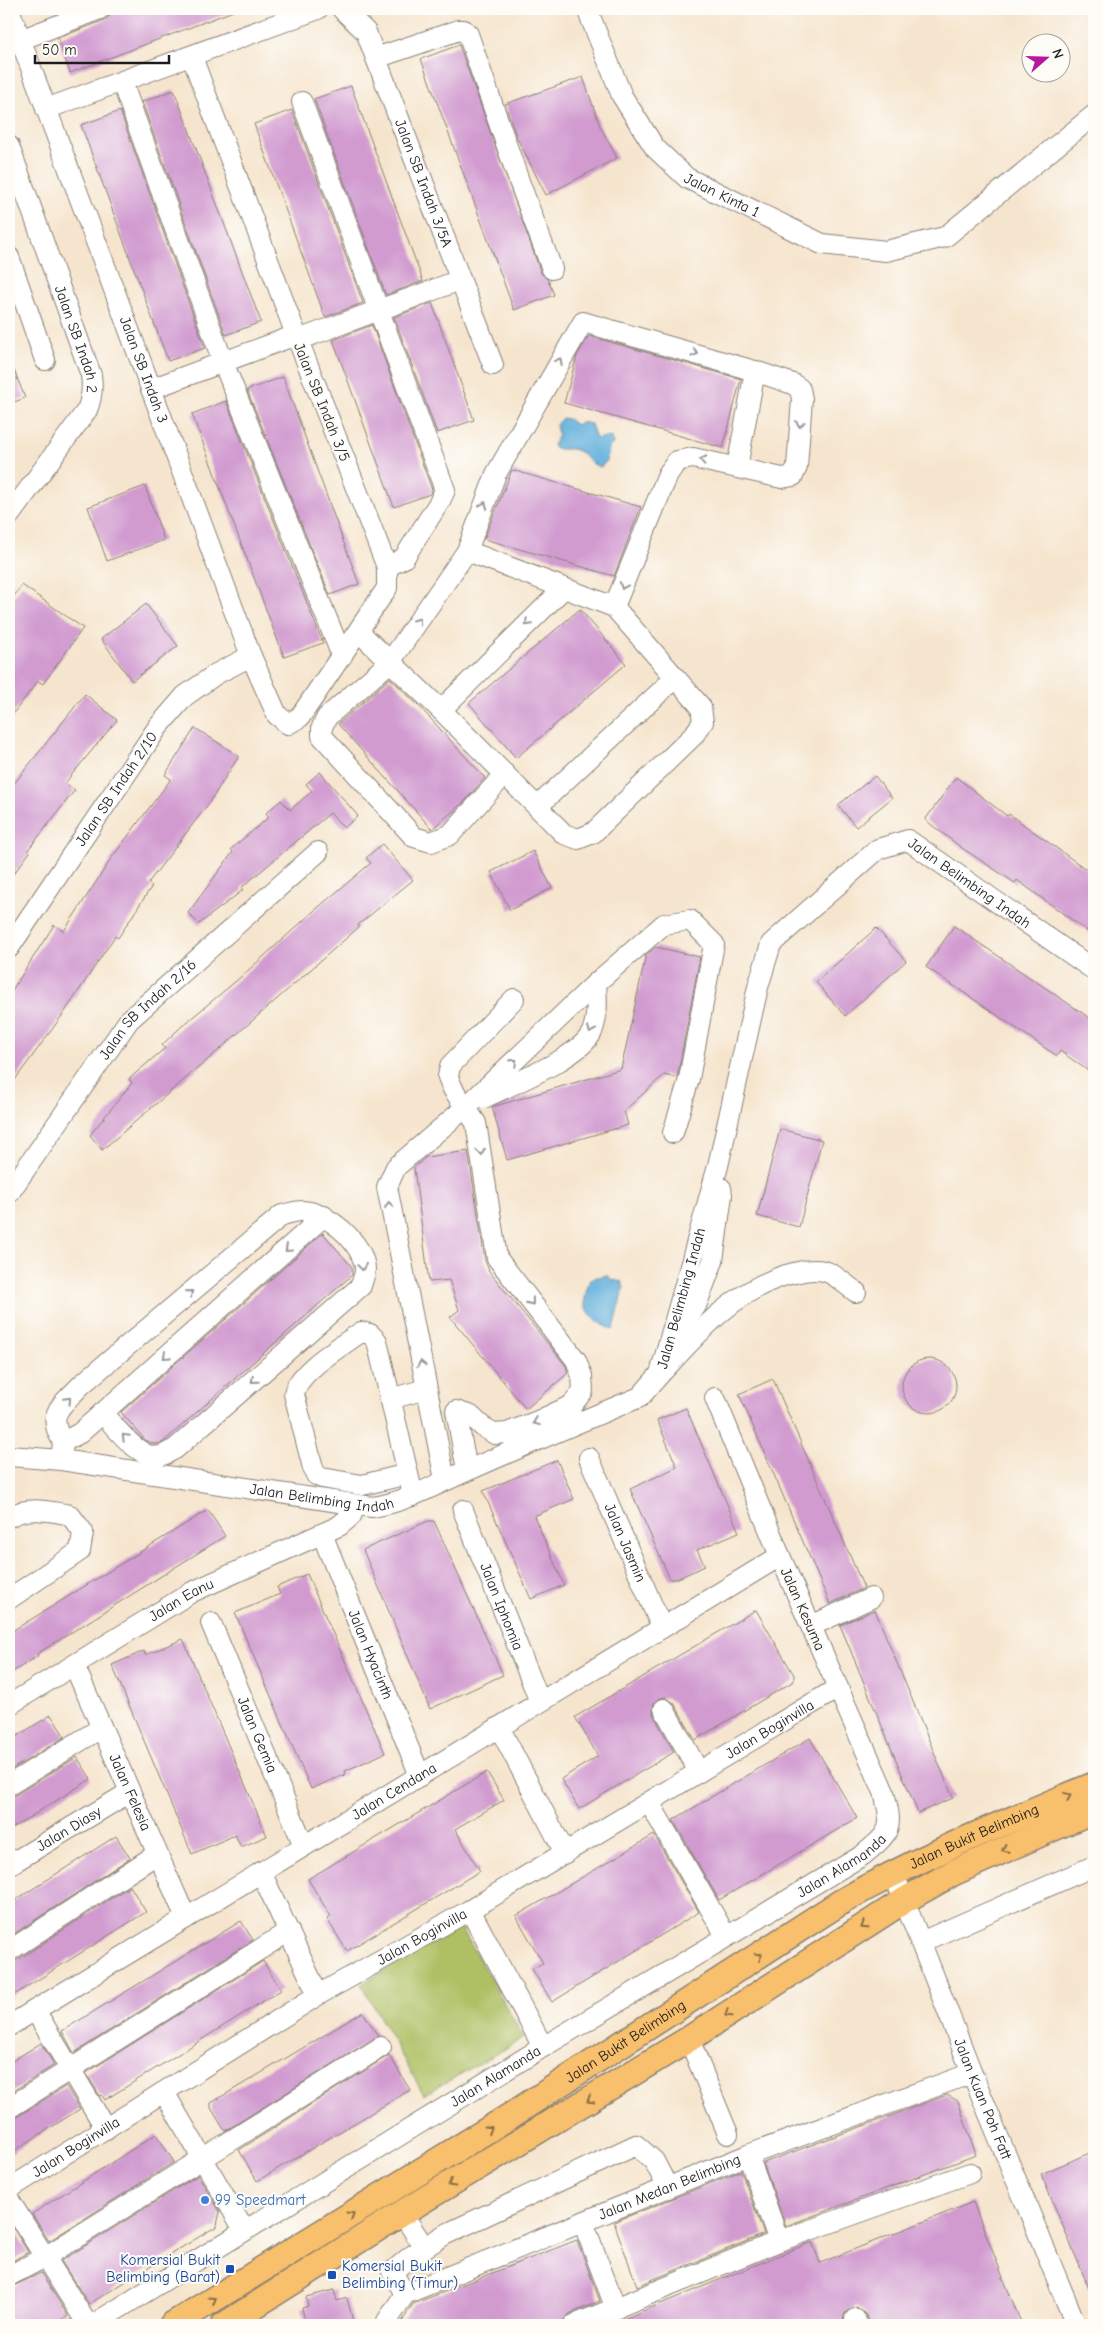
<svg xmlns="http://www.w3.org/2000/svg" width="1103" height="2334" viewBox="0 0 1103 2334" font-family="'Comic Neue',sans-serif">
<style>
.green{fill:#aec063;stroke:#656e40}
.water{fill:#63b1dd;stroke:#40667c}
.building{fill:#d19bd0}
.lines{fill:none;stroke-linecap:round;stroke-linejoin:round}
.minor-casing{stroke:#898075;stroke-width:22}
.major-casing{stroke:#898075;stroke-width:28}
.minor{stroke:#fff;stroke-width:20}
.major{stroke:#f8bf6c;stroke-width:25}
.oneway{stroke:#999}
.oneway2{stroke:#8a6e44}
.shop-dot{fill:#3f7fe0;stroke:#fdfcf7;stroke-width:2}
.transit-dot{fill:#1a4fb4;stroke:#fdfcf7;stroke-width:2}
.labels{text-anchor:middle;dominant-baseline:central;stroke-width:4;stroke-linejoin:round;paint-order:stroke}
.street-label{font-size:15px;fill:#1c1c1c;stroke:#fdfcf7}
.shop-label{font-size:15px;fill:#366cbe;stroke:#fdfcf7;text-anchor:start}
.transit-label{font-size:15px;fill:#164399;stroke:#fdfcf7;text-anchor:end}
</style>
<rect width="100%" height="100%" fill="#fdfcf7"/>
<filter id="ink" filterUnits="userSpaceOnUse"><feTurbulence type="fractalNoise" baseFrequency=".02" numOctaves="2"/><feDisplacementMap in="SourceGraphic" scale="10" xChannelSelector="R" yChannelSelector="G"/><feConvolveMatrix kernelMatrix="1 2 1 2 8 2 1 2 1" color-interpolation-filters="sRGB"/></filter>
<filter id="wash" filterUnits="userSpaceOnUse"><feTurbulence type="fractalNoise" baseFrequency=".0096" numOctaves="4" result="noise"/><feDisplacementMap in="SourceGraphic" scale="20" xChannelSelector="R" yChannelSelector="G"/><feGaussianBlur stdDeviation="1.12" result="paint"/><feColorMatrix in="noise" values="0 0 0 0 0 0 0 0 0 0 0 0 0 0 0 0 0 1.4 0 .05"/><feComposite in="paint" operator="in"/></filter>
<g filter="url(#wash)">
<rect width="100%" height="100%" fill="#f6e5ce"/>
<path class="green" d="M461,1927L524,2038L424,2095L361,1984Z"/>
<path class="water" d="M562,418L568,419L576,425L580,422L591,424L596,439L606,437L612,438L613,444L610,446C606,456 610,461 600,467C589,464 586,454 576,450C568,447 561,452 553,446L558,435L556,425Z
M607,1275L612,1280L622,1282L624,1288L614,1329C605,1329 589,1315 586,1307C582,1299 588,1287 590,1279Z"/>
<g id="blocks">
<path class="building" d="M112,9H236V10L70,73L58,38L105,20L110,16Z
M459,45L541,273L548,280L554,295L514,310L421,59Z
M583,77L600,126L617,158L546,195L517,138L505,104Z
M351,86L423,281L386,295L314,99Z
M174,90L261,322L226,335L142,102Z
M292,110L363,303L325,317L254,124Z
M120,111L205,348L168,361L81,125Z
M432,303L474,420L437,433L394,317Z
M372,325L432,490L430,494L394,507L333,340Z
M589,336L741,379L723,448L564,403L577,356Z
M9,357L25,398L9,404Z
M283,377L359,584L330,595L247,390Z
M226,401L323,643L284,657L192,414Z
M512,470L641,507L614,576L484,539Z
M145,486L164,540L107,561L88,507Z
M22,585L83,628L43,684L38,681L9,719V603Z
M146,604L178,646L132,681L101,639Z
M580,609L626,664L516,758L469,703Z
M390,678L418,705L485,778L465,801L432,829L338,724Z
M85,694L117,720L65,783L75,790L28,850L30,852L9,880V790Z
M195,728L239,756L209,803L148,883L152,886L118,938L115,936L64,1013L9,1088V995L54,925L64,931L113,856L171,779L165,775Z
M320,772L358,816L344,828L330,813L241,888L243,890L199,924L188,913L233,852L231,849L269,817L266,813L281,800L290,810L312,791L306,784Z
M875,776L892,798L856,827L838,805Z
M956,777L1007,816L1009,814L1094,875V936L1017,880L1015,883L962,848L925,820Z
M382,844L413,880L358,925L359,927L219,1050L102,1150L90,1135L132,1083L129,1079L165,1048L162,1045L182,1026L242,976L315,910L371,863L366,858Z
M533,851L552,888L510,910L491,872Z
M954,926L1094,1021V1075L1060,1051L1057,1056L926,967Z
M876,928L906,961L845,1016L816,982Z
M656,947L700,957L677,1078L664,1075L624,1111L628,1125L507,1160L492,1107L621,1069L646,955Z
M780,1129L822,1140L799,1227L757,1216Z
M468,1151L485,1260L489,1271L566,1366L568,1373L526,1409L450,1317L459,1310L449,1280L429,1282L414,1168L426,1157Z
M323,1233L352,1267V1275L162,1443L154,1444L145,1440L121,1412Z
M902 1386a27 27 0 1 1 54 0a27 27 0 1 1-54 0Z
M773,1379L864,1588L830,1604L739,1394Z
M686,1408L739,1532L697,1550L705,1566L676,1579H670L630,1489L677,1467L657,1420Z
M557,1460L574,1499L534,1516L564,1585L531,1599L483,1491Z
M208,1510L225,1536L37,1654L38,1656L9,1674V1633Z
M428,1521H434L503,1675L430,1709L363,1550Z
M307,1574L385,1753L345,1771L346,1774L311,1789L235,1613L280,1594L277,1587Z
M756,1610L794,1675V1681L695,1740L674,1703L665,1697L658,1699L654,1703L653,1714L674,1752L579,1809L561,1779L598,1756L575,1717Z
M875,1610L953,1798L918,1813L840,1625Z
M183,1639L267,1836L241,1847L235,1835L192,1854L112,1665L144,1651L145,1655Z
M51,1715L65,1737L9,1771V1741Z
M810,1738L857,1818L719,1900L673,1820Z
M77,1757L91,1779L9,1830V1797L15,1795Z
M487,1772L504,1800L455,1829L480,1871L347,1951L327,1919L331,1917L308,1879Z
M654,1835L699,1912L552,2002L532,1969L543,1963L516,1916Z
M116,1836L130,1858L9,1937V1904Z
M130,1886L146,1912L9,1998V1963L16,1961Z
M241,1921L253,1940L74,2053L62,2031Z
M263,1961L281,1990L105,2100L102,2095L100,2096L86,2073Z
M363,2012L378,2036L225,2131L211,2108V2103Z
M41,2043L54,2065L9,2094V2063Z
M389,2055L410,2090L257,2181L239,2150Z
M66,2086L80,2109L9,2154V2120L15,2118Z
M947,2095L958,2101L976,2155L786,2226L763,2163Z
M156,2134L174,2162L49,2241L32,2214Z
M1094,2151V2300L1041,2174Z
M741,2171L764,2234L637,2286L614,2222Z
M198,2175L220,2212L216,2229H212L89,2304L61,2261Z
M973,2202L1022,2325H869L866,2315L857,2307L846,2312L843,2317L845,2325H623L621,2320L812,2242L820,2263Z
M12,2226L28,2252L9,2263V2228Z
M577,2240L600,2301L569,2314L562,2323L556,2325H400L413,2304Z
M41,2273L68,2316L53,2325H9V2288Z
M334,2290L337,2301L347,2298L354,2325H306L302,2308L308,2306L306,2297Z"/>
</g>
</g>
<g filter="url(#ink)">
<use href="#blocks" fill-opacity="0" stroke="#898075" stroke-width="1"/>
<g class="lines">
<g class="minor-casing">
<g id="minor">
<path id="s1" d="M9,9L251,656L277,715L288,724L300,717L387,588V567L298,340L192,57"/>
<path id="s2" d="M342,9L366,32L493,365"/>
<path id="s3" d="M587,9L622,96L655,148L687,178L822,244L886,251L945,237L1094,115"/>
<path d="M20,40L100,9"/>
<path d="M376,58L459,30H464L468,34L519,181L552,269"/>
<path d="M122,82L223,362L342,656"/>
<path d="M302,102L445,490L440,501L404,558L387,567"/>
<path d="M46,109L318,9"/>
<path id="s4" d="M9,146L91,375C93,388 92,398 87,410L9,516"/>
<path d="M9,257L45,360"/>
<path d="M298,340L460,280"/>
<path d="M151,389L296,335"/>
<path d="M737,467L755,371"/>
<path d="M359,632L441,710L564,834L578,839L593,833L693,736L703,722L701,707L614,607L467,551"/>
<path d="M441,710L563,589"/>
<path d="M505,774L450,835L431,842L414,837L322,736V727L327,717L390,662L467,551L496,474L583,322L755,371L793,384L800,389L802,399L797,467L793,476L782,478L693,458L677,461L668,474L614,607"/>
<path d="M538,806L675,678"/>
<path id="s5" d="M9,948L158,727L185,696L216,674L251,656"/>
<path d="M484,1098C510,1085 581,1057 592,1032C598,1017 597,999 596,983"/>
<path id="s6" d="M9,1193L129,1020L318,852"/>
<path d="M676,1334L696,1306L713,1261L722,1195L721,1188"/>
<path d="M663,1371C699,1332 734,1291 786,1275C798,1272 811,1268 824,1271C834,1273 847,1286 856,1292"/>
<path d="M390,1399L426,1389"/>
<path d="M63,1442L80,1433L324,1216"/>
<path id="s7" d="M9,1456L61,1460L372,1507C408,1502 438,1483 471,1469C528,1444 584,1420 640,1397L660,1374L718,1166L758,987L771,944L878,849L908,840L1094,970"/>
<path id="s8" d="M589,1458L662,1628"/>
<path d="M61,1460L63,1442C45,1413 62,1406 81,1385L282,1215C288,1214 295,1211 301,1211C326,1210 365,1244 365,1270C365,1275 362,1281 361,1286L175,1449C170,1451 165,1455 160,1456C140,1461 115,1426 102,1413"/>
<path d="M467,1470L456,1411L471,1416L483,1427L495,1434L507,1433L540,1420L572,1405L583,1391L582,1376L576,1360L497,1258L476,1123L453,1089L448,1077L450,1066L514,999"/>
<path d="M408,1474L362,1485L322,1478L316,1475L313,1468L294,1394C298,1371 342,1346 361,1332L370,1334L377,1341L408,1474L413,1496"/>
<path d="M445,1480L387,1187L396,1167L466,1107L596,983L664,924L690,920L714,944L689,1079L673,1133"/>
<path id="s9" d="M463,1510L540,1702"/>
<path d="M9,1517C27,1506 51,1511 70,1515L83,1532L80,1551L9,1599"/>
<path id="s10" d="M322,1534L420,1776"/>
<path id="s11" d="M211,1623L304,1846"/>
<path d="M811,1626L871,1598"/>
<path id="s12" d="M74,1665L186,1918"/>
<path id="s13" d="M9,1705L192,1592L339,1526L351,1516L355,1505"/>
<path d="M664,1709L699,1772"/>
<path d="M499,1727L565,1853"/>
<path d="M9,1785L101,1728"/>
<path d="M649,1802L726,1936"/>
<path id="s14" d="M9,1865L130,1792"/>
<path d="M261,1872L318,1995"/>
<path id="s15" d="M893,1872L972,2073L1076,2325"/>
<path d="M470,1910L543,2047"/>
<path d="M921,1942L1094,1866"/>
<path d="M9,1951L157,1854"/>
<path d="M35,2010L106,2129"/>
<path id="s16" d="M9,2026L780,1556"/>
<path d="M689,2039L728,2134"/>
<path d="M164,2092L244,2230"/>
<path d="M9,2108L289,1931"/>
<path id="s17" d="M9,2189L318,1995L470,1910L838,1688"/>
<path d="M9,2200L88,2325"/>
<path d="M402,2213L424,2247"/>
<path d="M583,2222L616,2309"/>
<path d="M779,2241L970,2173"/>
<path d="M9,2276L45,2257L381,2047"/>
<path d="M405,2294L392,2272L410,2257L444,2235L636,2145L654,2161L668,2188"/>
<path d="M855,2319L857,2325"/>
<path id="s18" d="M92,2325L543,2047L863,1855C892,1831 893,1829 884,1792L780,1556L715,1398"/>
<path id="s19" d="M388,2325L387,2321L405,2294L748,2155L972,2073"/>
<path d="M574,2325L779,2241L748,2155"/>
</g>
</g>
<g class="major-casing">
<g id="major">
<path id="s20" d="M172,2325L507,2118L841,1902C922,1855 1008,1821 1094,1785"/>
<path d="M224,2325L402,2213L689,2039L905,1900L953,1873L1094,1810"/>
</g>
</g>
<use href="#minor" class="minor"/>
<use href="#major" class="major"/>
</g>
<defs><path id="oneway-chevron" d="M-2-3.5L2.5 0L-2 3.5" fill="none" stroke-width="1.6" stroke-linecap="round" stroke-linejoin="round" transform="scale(1.25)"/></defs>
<g class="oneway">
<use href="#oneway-chevron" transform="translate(695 353) rotate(16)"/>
<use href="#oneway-chevron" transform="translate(559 361) rotate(-61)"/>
<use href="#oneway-chevron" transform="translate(800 424) rotate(95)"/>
<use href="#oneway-chevron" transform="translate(703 460) rotate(-168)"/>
<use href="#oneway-chevron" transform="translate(484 505) rotate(-69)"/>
<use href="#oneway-chevron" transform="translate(623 586) rotate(112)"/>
<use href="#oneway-chevron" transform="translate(418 621) rotate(-55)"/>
<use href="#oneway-chevron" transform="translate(528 623) rotate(135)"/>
<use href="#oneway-chevron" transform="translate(591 1030) rotate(112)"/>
<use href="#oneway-chevron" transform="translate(514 1062) rotate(-44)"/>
<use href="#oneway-chevron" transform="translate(481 1152) rotate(81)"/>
<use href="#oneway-chevron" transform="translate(389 1205) rotate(-98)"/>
<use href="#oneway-chevron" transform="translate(288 1249) rotate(138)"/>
<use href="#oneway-chevron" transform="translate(362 1267) rotate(82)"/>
<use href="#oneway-chevron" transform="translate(190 1293) rotate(-40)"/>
<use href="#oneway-chevron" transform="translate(531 1302) rotate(52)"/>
<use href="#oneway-chevron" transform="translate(166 1356) rotate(138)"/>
<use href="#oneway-chevron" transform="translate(421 1364) rotate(-101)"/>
<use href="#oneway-chevron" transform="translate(254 1380) rotate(139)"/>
<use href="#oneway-chevron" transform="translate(68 1400) rotate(-47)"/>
<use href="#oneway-chevron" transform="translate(536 1422) rotate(158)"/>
<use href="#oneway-chevron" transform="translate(125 1437) rotate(-135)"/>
</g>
<g class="oneway2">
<use href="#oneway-chevron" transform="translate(1068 1796) rotate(-22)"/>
<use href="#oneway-chevron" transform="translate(1005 1849) rotate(155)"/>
<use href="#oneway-chevron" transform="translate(864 1926) rotate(147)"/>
<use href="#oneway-chevron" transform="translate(759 1956) rotate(-33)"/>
<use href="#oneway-chevron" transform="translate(728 2014) rotate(147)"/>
<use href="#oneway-chevron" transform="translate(590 2100) rotate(149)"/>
<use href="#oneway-chevron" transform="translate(489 2129) rotate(-32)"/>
<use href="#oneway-chevron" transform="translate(451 2184) rotate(149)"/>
<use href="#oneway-chevron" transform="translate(351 2215) rotate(-32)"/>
<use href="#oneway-chevron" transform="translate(213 2300) rotate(-32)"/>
</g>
</g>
<circle class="shop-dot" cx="205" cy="2200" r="5"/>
<g class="transit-dot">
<rect x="225" y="2264" width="10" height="10" rx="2.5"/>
<rect x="327" y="2270" width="10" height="10" rx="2.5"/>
</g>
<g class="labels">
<g class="street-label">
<text stroke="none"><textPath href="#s2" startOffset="195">Jalan SB Indah 3/5A</textPath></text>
<text stroke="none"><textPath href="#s3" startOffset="238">Jalan Kinta 1</textPath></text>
<text stroke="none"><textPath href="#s4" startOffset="205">Jalan SB Indah 2</textPath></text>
<text stroke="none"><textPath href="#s1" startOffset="385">Jalan SB Indah 3</textPath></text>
<text transform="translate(322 402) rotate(68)">Jalan SB Indah 3/5</text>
<text stroke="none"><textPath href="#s5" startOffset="192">Jalan SB Indah 2/10</textPath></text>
<text stroke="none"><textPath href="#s7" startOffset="1381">Jalan Belimbing Indah</textPath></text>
<text stroke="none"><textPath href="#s6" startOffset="231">Jalan SB Indah 2/16</textPath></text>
<text stroke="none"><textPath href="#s7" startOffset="766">Jalan Belimbing Indah</textPath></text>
<text stroke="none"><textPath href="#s7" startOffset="316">Jalan Belimbing Indah</textPath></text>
<text stroke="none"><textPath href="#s8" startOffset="92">Jalan Jasmin</textPath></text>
<text stroke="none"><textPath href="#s13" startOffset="202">Jalan Eanu</textPath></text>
<text stroke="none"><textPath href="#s9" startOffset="104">Jalan Iphomia</textPath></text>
<text transform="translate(803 1609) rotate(66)">Jalan Kesuma</text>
<text stroke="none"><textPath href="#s10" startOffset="130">Jalan Hyacinth</textPath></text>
<text stroke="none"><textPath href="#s17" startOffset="889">Jalan Boginvilla</textPath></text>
<text stroke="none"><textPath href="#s11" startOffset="121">Jalan Gemia</textPath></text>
<text stroke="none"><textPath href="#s16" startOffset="451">Jalan Cendana</textPath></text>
<text stroke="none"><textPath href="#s12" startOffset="139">Jalan Felesia</textPath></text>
<text stroke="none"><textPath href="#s14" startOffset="70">Jalan Diasy</textPath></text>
<text stroke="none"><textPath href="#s20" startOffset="940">Jalan Bukit Belimbing</textPath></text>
<text stroke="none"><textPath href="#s18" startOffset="879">Jalan Alamanda</textPath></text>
<text stroke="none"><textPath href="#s17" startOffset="484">Jalan Boginvilla</textPath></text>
<text stroke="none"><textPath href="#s20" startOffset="535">Jalan Bukit Belimbing</textPath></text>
<text stroke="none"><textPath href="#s18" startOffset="474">Jalan Alamanda</textPath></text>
<text stroke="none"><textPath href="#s15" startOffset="244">Jalan Kuan Poh Fatt</textPath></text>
<text stroke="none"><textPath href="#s17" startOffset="79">Jalan Boginvilla</textPath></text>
<text stroke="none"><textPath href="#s19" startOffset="322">Jalan Medan Belimbing</textPath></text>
</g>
<g class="shop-label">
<text x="215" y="2200">99 Speedmart</text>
</g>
<g class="transit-label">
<text x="220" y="2260">Komersial Bukit<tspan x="220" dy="17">Belimbing (Barat)</tspan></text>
<text x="342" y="2266" text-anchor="start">Komersial Bukit<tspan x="342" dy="17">Belimbing (Timur)</tspan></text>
</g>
</g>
<rect width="1103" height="2334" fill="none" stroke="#fdfcf7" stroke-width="30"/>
<g transform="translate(1046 58) rotate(70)"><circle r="24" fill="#fdfcf7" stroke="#a3a29f"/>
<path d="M0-4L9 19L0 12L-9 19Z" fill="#b5179e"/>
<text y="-8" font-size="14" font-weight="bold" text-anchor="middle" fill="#1c1c1c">N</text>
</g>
<path d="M35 55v8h134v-8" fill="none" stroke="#1c1c1c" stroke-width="2.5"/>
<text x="42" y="55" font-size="15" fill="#1c1c1c" stroke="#fdfcf7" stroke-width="4" paint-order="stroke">50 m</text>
</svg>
